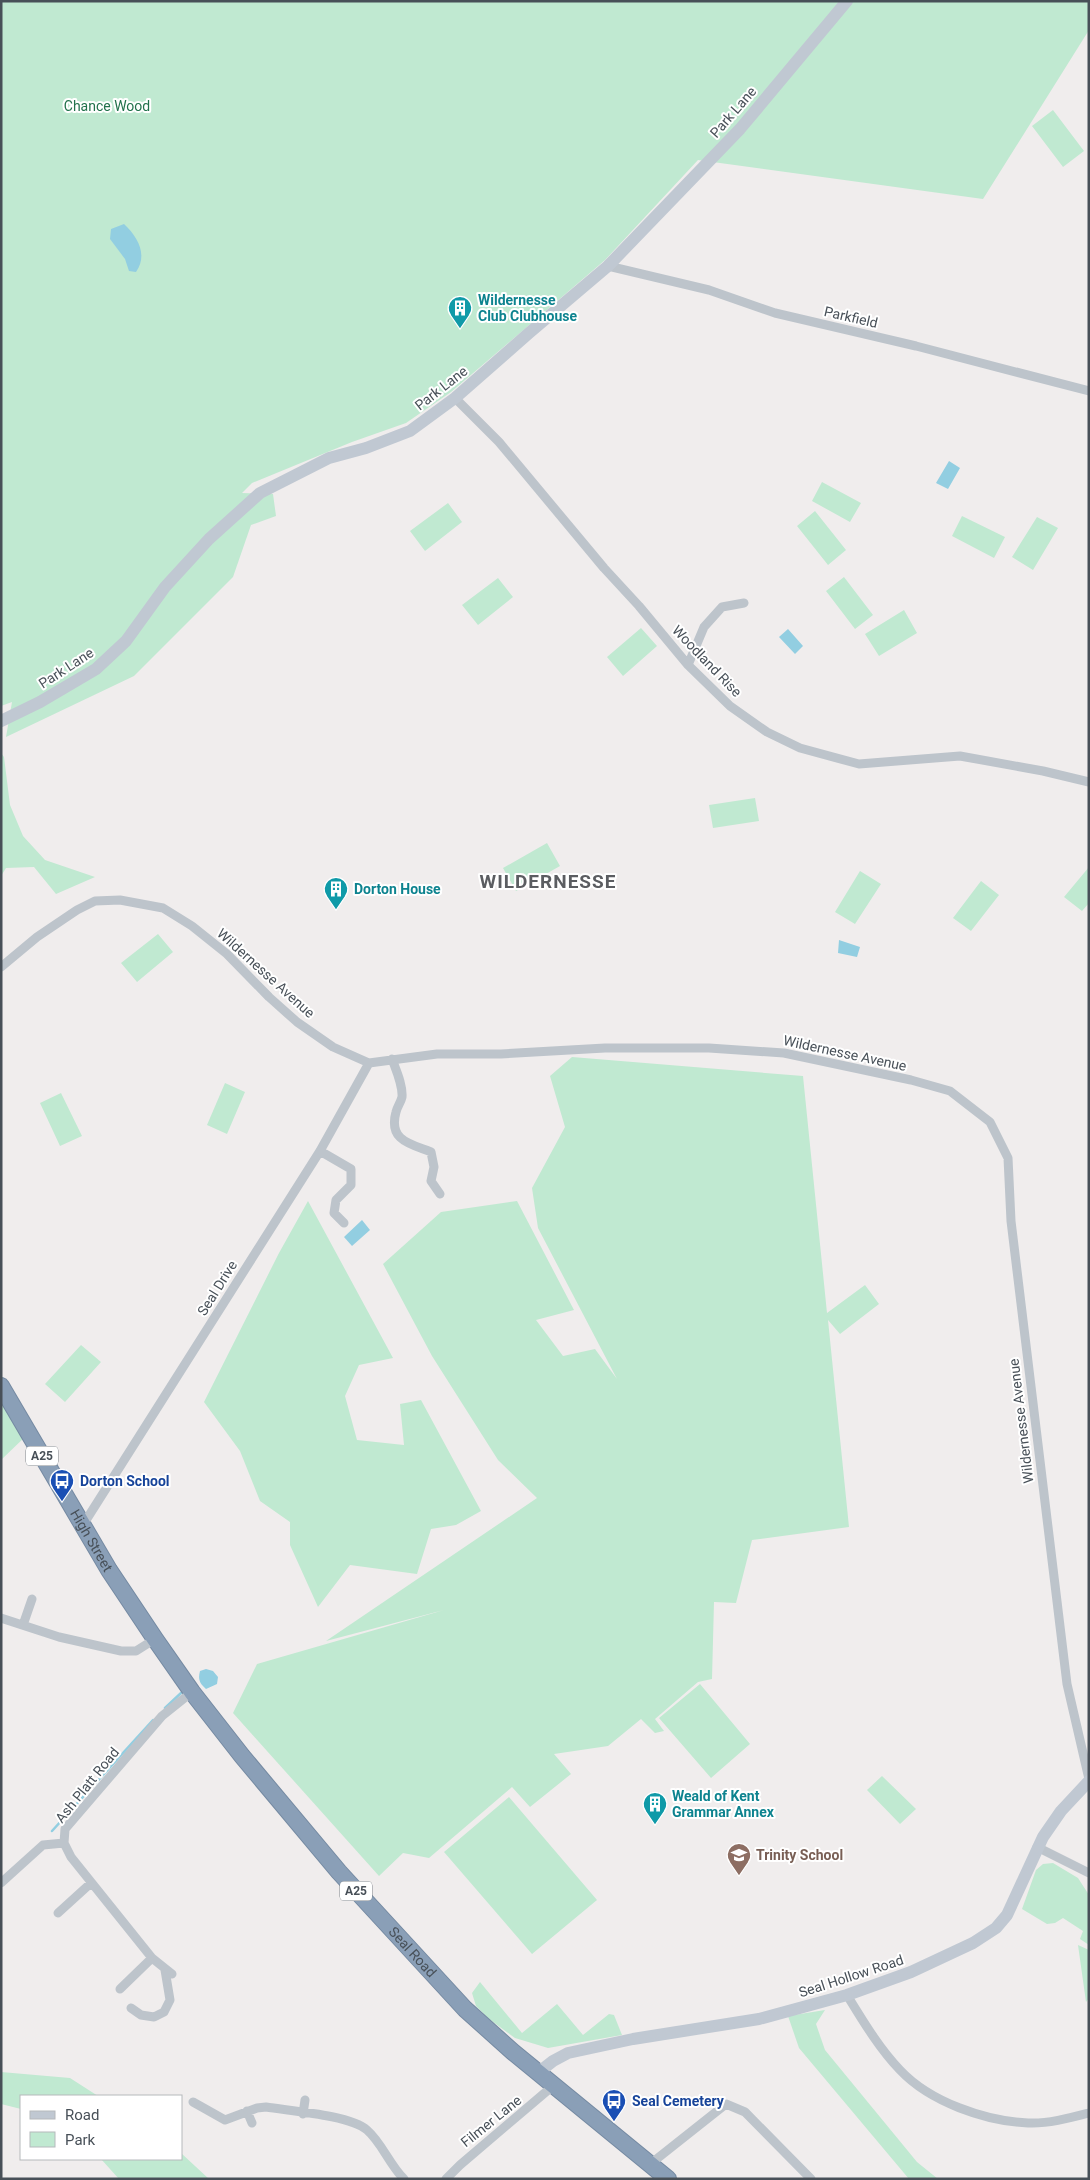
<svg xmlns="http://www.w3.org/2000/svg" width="1090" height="2180" viewBox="0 0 1090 2180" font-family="Roboto,sans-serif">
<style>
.green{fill:#c0e9d1}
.water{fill:#92cee1}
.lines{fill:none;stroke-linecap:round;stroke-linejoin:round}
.stream{stroke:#92cee1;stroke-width:2.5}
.highway-casing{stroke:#758aa2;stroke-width:18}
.street{stroke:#bdc4cb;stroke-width:9}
.secondary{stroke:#c0c8d2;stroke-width:12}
.highway{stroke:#8a9fb7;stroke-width:16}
.labels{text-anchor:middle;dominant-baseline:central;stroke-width:4;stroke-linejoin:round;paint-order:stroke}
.shield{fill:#fff;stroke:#7f848a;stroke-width:1}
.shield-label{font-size:12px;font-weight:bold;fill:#485058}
.park-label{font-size:14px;fill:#21714b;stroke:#fff}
.street-label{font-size:14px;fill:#485058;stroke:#fff}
.culture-label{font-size:14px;font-weight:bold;fill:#0d838f;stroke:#fff;text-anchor:start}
.transit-label{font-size:14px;font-weight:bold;fill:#164399;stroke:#fff;text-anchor:start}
.education-label{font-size:14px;font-weight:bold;fill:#785e54;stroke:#fff;text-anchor:start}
.district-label{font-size:19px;font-weight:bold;letter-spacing:1px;fill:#5b5d61;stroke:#fff}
</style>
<rect width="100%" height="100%" fill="#f0eded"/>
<path class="green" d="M1,1H1089V30L983,199L698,160L605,260L451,392L406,423L352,442L252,483L242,493L273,494L276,516L251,525L233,577L134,676L6,737L12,702L1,706Z
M1053,110L1084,151L1063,167L1032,126Z
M822,482L861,503L850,522L812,501Z
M448,503L462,522L425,551L410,531Z
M815,511L846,550L828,565L797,526Z
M962,516L1005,537L994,558L952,536Z
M1037,517L1058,528L1033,570L1012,557Z
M844,577L873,615L855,629L826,591Z
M498,578L513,597L478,625L462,605Z
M904,610L917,633L879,656L865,634Z
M641,628L657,646L623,676L607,657Z
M1,753L4,757L10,805L23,836L45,860L95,877L56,894L34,867L6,868L1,876Z
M755,798L759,821L713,828L709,805Z
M547,843L560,866L516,891L503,868Z
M1089,867V903L1082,911L1064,897Z
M860,871L881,884L855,924L835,912Z
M981,881L999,895L971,931L953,918Z
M158,934L173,952L137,982L121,963Z
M572,1057L803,1076L827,1313L865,1285L879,1304L840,1334L828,1320L849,1527L752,1540L736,1603L714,1602L712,1679L698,1682L655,1719L664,1731L655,1733L641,1719L608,1746L554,1754L571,1774L530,1807L512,1787L429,1858L403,1853L379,1876L233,1713L257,1664L444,1610L326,1641L537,1498L498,1460L432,1356L383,1264L441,1212L517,1201L574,1310L536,1320L563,1356L595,1349L617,1379L538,1228L532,1188L565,1127L550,1076Z
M225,1083L245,1092L227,1134L207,1125Z
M61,1093L82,1136L60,1146L40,1103Z
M308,1201L393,1358L359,1365L345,1396L357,1440L404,1445L400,1404L421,1400L481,1511L456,1525L431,1529L417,1574L350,1565L318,1607L290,1545V1522L260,1501L240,1451L204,1402L279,1253Z
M81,1345L101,1362L65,1402L45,1384Z
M1,1391L27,1435L1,1460Z
M700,1684L750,1744L711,1778L659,1718Z
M882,1776L916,1809L900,1824L867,1790Z
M509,1797L597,1900L532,1954L444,1852Z
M1053,1863L1078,1878L1089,1895V1945L1080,1939L1083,1931L1063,1918L1055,1923L1047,1924L1022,1909L1036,1870L1043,1864Z
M1078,1945L1089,1950V1998L1086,2002Z
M480,1982L522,2033L557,2004L583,2035L609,2014L614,2015L622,2035L548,2048L515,2038L489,2019L476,2006L472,1993Z
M825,2010L816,2024L825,2050L917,2162L938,2179H909L799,2048L788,2016Z
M1,2072L70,2078L98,2096H21V2109L1,2104Z
M181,2153L209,2179H119L101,2159H181Z"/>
<path class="water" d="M124,224C138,237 148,255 136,272L129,271L125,259L110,239L111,229Z
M949,461L960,468L948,489L936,483Z
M788,629L803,646L795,654L779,637Z
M839,940L860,947L857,957L838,953Z
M362,1220L370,1230L352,1246L344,1237Z
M206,1669L213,1671L218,1677L217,1684L206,1689C199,1683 198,1679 200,1671Z"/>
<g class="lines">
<path class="stream" d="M165,1708L181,1693L184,1692
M52,1831L153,1720"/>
<g class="highway-casing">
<g id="highway">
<path id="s1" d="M1,1386L109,1570L155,1639L192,1692L242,1756L339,1872L465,2009L513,2052L668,2179"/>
</g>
</g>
<path class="street" d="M608,266L709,290L775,313L916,346L1089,391
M455,398L499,442L604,568L639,606L688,665L730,706L767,732L800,748L859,764L960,756L1043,771L1089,782
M688,665L704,627L722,607L744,603
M1,967L37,937L77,910L95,901L120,900L163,908L192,926L227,954L269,997L297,1022L333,1047L369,1063L437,1054H501L605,1048H709L784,1053L911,1080L950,1091L990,1122L1008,1158L1011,1221L1067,1684L1089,1779
M392,1059C396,1070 403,1085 402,1097C401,1102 397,1107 396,1112C388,1141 411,1144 431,1152L434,1167L431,1181L440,1194
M320,1151L351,1169V1185L336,1200L334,1213L344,1223
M83,1525L320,1151L369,1063
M1,1618L59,1637L121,1651H136L155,1639
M23,1625L32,1599
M64,1843L71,1857L152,1958L172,1974
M1037,1847L1089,1873
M1,1883L43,1845L64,1843L65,1829L162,1716L192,1692
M58,1913L91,1883
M120,1989L152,1958
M847,1995C863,2021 879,2048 900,2070C930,2102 985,2121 1028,2123C1048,2124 1070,2118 1089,2113
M131,2008L141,2015L154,2017L164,2012L170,2000L165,1970
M193,2102L225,2120L257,2108L266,2107C290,2111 350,2115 367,2130C382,2143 389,2164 404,2179
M247,2111L252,2123
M303,2114L305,2100
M649,2165L726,2104L745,2112L811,2179
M446,2179L460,2165L554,2085"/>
<path class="secondary" d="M1,721L40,702L96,669L126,641L165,587L209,539L260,493L329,458L366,448L410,431L455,398L529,333L608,266L740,129L847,1
M539,2072L553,2061L568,2053L633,2039L759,2019L847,1995L911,1972L973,1943L996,1928L1007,1915L1043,1837L1061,1811L1089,1781"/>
<use href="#highway" class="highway"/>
</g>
<defs>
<g id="building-pin" transform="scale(1.25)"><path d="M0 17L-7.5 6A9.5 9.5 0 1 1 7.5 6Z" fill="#0f9aa8" stroke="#fff"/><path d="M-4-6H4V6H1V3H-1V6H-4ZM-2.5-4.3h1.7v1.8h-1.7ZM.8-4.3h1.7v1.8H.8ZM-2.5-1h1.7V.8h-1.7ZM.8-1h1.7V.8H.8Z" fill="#fff"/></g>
<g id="bus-pin" transform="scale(1.25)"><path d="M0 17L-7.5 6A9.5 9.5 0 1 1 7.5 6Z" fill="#1a4fb4" stroke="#fff"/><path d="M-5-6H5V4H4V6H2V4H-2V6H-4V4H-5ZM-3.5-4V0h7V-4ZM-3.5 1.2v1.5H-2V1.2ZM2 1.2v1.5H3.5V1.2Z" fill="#fff"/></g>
<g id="school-pin" transform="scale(1.25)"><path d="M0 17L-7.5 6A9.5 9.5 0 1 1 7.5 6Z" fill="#8d6e63" stroke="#fff"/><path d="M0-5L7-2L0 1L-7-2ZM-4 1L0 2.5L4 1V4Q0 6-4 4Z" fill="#fff"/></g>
</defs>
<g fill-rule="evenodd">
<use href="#building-pin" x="460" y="308"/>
<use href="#building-pin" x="336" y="889"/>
<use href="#bus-pin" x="62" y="1481"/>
<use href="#building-pin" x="655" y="1804"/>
<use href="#school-pin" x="739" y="1855"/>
<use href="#bus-pin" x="614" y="2101"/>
</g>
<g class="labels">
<g class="shield">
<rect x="26" y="1446.5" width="32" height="19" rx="4"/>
<rect x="340" y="1881.5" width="32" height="19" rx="4"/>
</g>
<g class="shield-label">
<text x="42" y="1456">A25</text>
<text x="356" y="1891">A25</text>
</g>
<g class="park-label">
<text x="107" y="106">Chance Wood</text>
</g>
<g class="street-label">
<text transform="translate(733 112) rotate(-49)">Park Lane</text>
<text transform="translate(851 317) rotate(13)">Parkfield</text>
<text transform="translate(441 388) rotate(-38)">Park Lane</text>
<text transform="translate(707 661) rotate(46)">Woodland Rise</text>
<text transform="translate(66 668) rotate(-33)">Park Lane</text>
<text transform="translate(266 973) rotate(42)">Wildernesse Avenue</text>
<text transform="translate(845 1053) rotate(12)">Wildernesse Avenue</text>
<text transform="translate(217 1288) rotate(-58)">Seal Drive</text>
<text transform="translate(1021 1421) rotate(-97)">Wildernesse Avenue</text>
<text stroke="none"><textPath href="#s1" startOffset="179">High Street</textPath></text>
<text transform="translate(87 1785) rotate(-51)">Ash Platt Road</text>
<text stroke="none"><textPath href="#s1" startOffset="702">Seal Road</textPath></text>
<text transform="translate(851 1976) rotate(-18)">Seal Hollow Road</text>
<text transform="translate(491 2121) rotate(-39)">Filmer Lane</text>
</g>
<g class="culture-label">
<text x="478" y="300">Wildernesse<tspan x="478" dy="16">Club Clubhouse</tspan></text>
<text x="354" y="889">Dorton House</text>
<text x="672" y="1796">Weald of Kent<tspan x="672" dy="16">Grammar Annex</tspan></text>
</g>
<g class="transit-label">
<text x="80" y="1481">Dorton School</text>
<text x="632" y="2101">Seal Cemetery</text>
</g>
<g class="education-label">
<text x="756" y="1855">Trinity School</text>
</g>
<g class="district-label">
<text x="548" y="881">WILDERNESSE</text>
</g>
</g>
<rect width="1090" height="2180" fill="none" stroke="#485058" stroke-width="5"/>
<rect x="20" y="2095" width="162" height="65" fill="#ffffff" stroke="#b6b9bc"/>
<rect x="30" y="2111" width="25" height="8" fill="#c0c8d2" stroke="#b6b9bc"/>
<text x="65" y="2120" font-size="15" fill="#485058">Road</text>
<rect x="30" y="2132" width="25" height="15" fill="#c0e9d1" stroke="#b6b9bc"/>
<text x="65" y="2145" font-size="15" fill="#485058">Park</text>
</svg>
